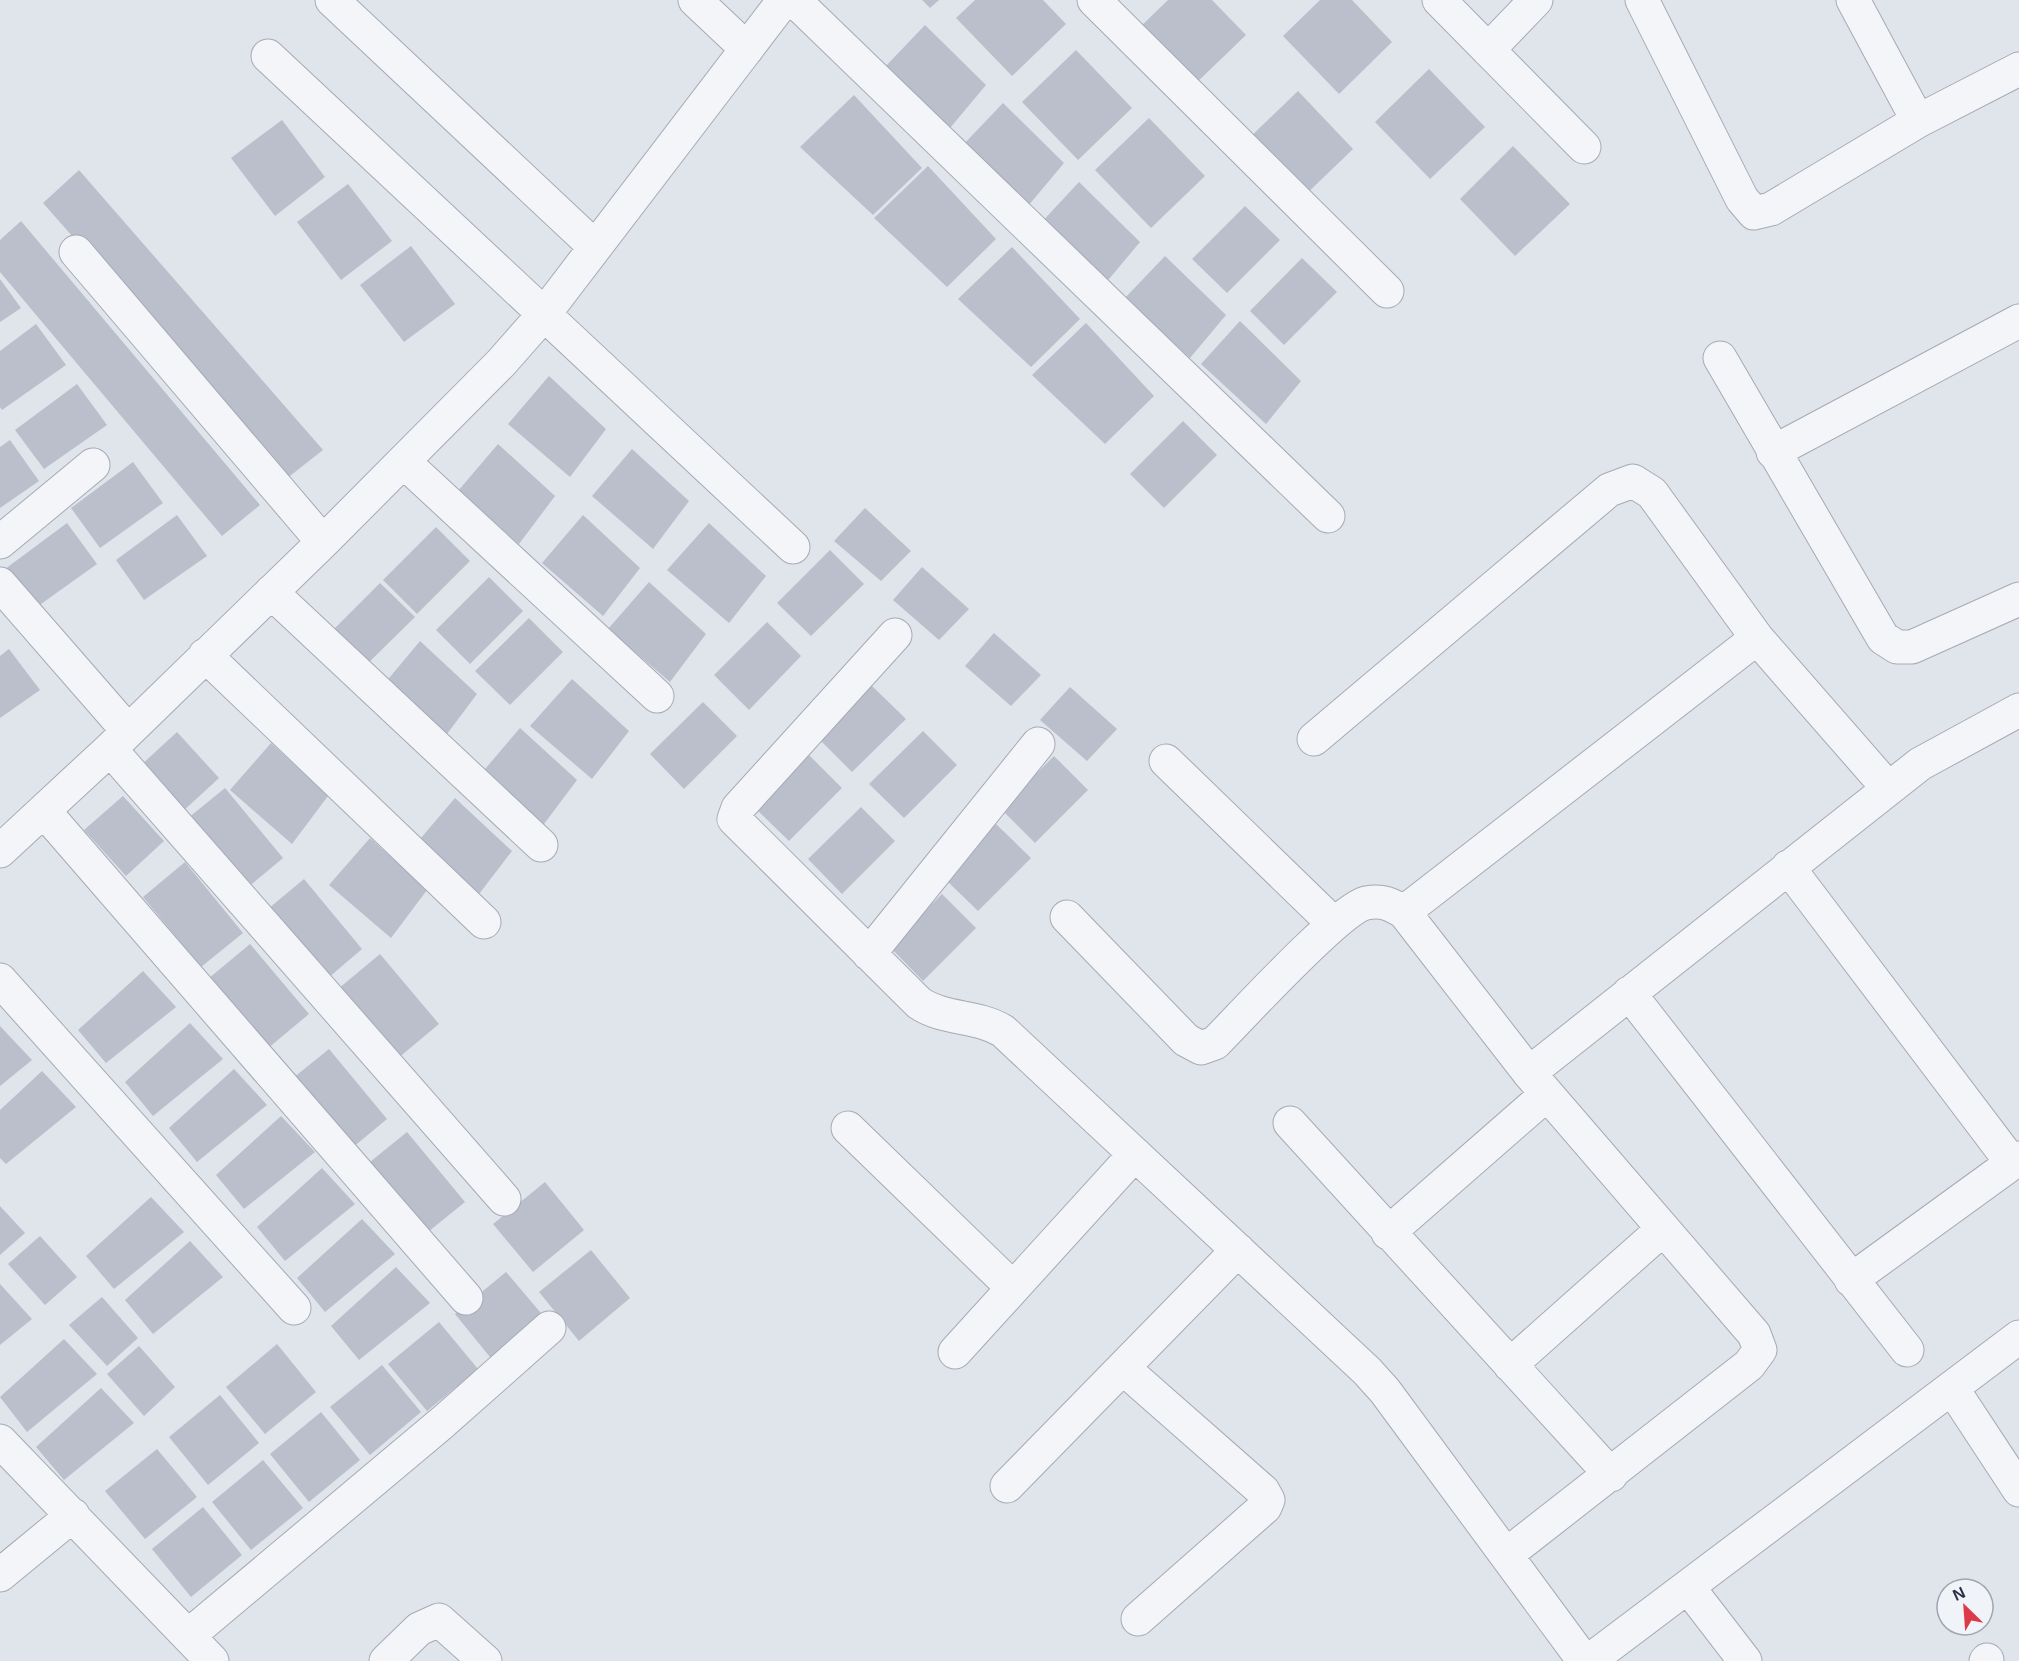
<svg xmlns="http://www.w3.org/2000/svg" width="2019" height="1661" viewBox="0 0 2019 1661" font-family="Arial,sans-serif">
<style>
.building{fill:#babfcb}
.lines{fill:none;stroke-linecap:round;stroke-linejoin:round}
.minor-casing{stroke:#a5aab6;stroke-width:35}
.minor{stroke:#f4f5f9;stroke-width:33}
</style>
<rect width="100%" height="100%" fill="#e0e4eb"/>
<path class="building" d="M922,0H939L930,8Z
M975,0H1043L1066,24L1012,76L956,18Z
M1168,0H1212L1246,35L1192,87L1137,30Z
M1320,0H1352L1392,42L1339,94L1283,36Z
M925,25L986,85L950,128L885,67Z
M1076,50L1132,108L1078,160L1022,102Z
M1429,69L1485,127L1430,179L1375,122Z
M1298,91L1353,149L1299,201L1244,143Z
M854,95L922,168L873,215L800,147Z
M1003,103L1064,163L1028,206L962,146Z
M1149,118L1205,176L1151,228L1095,170Z
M282,120L325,177L275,216L231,158Z
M1513,146L1570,204L1515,256L1460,199Z
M928,166L996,239L947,287L874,218Z
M79,170L323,450L286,479L43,203Z
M1079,182L1140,242L1104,285L1039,225Z
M348,184L392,241L341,280L297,222Z
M1245,206L1280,240L1227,293L1192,259Z
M21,221L260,505L222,536L0,272V240Z
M411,246L455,304L404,342L360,285Z
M1012,247L1080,319L1031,367L958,299Z
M1165,256L1226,315L1190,358L1125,298Z
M1302,258L1337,292L1284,345L1250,311Z
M0,279L21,308L0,322Z
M1240,321L1301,381L1266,424L1201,364Z
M1086,323L1154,396L1105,444L1032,375Z
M36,324L66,365L2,410L0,407V351Z
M549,376L606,429L570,477L508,424Z
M77,384L107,425L44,469L15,430Z
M1183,421L1217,455L1164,508L1130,474Z
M10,440L39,481L0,508V447Z
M498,444L555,496L519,544L458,491Z
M632,449L689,501L653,549L592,496Z
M133,462L163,503L100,548L71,508Z
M865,508L911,551L881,581L834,541Z
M177,515L207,556L144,600L116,560Z
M583,515L640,568L603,616L542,563Z
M67,523L97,564L34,609L5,569Z
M709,523L766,576L729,623L667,570Z
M436,527L470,561L417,614L383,580Z
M830,550L864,584L811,636L777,603Z
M922,567L969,609L939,640L893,600Z
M489,577L523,611L470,664L436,630Z
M649,582L706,634L670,682L608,629Z
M380,583L415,617L361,670L327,636Z
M529,618L563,652L510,705L475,671Z
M767,622L801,656L749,710L714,675Z
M994,633L1041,675L1011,706L965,666Z
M420,641L477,694L441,742L380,689Z
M9,649L40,690L0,718V656Z
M572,679L629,731L592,779L530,726Z
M871,685L906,719L852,772L818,738Z
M1070,687L1117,729L1087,761L1040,720Z
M703,702L737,736L684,789L650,754Z
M520,728L577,780L541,828L480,775Z
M923,731L957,765L904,818L869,784Z
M177,732L219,778L181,813L139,767Z
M271,743L328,796L292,844L230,790Z
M808,754L842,788L789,841L754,807Z
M1054,756L1088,790L1035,843L1001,809Z
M225,788L283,858L241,893L182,823Z
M123,796L164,841L126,876L84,830Z
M455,798L512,851L476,898L415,845Z
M861,807L895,841L842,894L808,859Z
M996,824L1031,858L978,911L943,877Z
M370,838L427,890L391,938L329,885Z
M185,862L243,933L201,967L143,897Z
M304,879L362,949L321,984L262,914Z
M942,894L976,928L923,981L889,946Z
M250,944L309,1014L267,1049L208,979Z
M380,954L439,1024L397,1059L338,989Z
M143,971L176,1007L106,1063L78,1030Z
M190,1023L223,1059L153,1116L125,1082Z
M0,1026L32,1060L0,1086Z
M329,1049L387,1119L346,1153L287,1083Z
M234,1069L267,1105L197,1162L169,1128Z
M42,1071L76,1107L6,1164L0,1158V1110Z
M281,1116L315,1152L244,1209L216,1175Z
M407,1132L465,1202L423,1236L365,1166Z
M322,1168L355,1204L285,1261L257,1227Z
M545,1182L584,1230L533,1272L493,1224Z
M151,1197L184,1232L114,1289L86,1256Z
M0,1206L25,1233L0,1255Z
M362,1219L395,1254L325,1312L297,1278Z
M40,1236L77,1277L45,1305L8,1264Z
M190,1241L223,1277L153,1334L125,1300Z
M591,1250L630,1298L579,1341L539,1292Z
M396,1267L430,1303L359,1360L331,1326Z
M506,1272L546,1319L494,1362L455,1314Z
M0,1284L32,1319L0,1345Z
M102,1297L138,1338L107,1366L69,1325Z
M439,1322L478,1369L427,1411L388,1364Z
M64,1339L97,1374L27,1432L0,1397Z
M277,1344L316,1392L265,1434L226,1387Z
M139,1346L175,1387L144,1416L107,1374Z
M382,1365L421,1412L370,1455L330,1407Z
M101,1388L134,1423L64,1480L36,1447Z
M220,1395L259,1443L208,1485L169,1437Z
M321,1412L360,1460L309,1502L270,1454Z
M157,1449L197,1497L145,1539L105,1491Z
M263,1460L303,1508L251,1550L212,1502Z
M203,1507L242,1555L191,1597L152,1549Z"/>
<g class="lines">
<g class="minor-casing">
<path id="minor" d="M332,0L594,246
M695,0L747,49
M794,0L1328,516
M1094,0L1387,291
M1439,0L1584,147
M1642,0L1742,199L1754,213L1771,209L1918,121L2019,69
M1853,0L1918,121
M1488,50L1536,0
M268,56L793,547
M76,252L323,542
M1720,358L1883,638L1897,647H1912L2019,599
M1773,452L2019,321
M404,462L657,696
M0,542L93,465
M0,584L128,731
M271,592L541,845
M895,635L738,808L734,819L919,1003C944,1020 977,1015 1003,1031L1367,1371L1385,1391L1584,1661
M205,655L484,922
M1314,739L1609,490L1633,481L1652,493L1757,638L1888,788
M110,749L504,1199
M1166,761L1334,924
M44,811L466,1298
M0,851L110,749L323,542L501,363L545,313L784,0
M1788,867L2012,1163
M1404,912L1757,638
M1067,917L1186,1040L1201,1048L1215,1043C1241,1017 1338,910 1366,903C1383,900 1390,904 1404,912L1529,1073L1754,1334L1760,1350L1749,1365L1506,1555
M869,954L1038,744
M0,980L294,1308
M1629,993L1907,1350
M1529,1073L1920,764L2019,710
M1290,1123L1611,1475
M848,1128L1013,1288
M1388,1233L1547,1094
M1851,1280L2019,1158
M955,1352L1135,1154
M1510,1365L1663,1229
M1123,1368L1263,1491L1268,1500L1265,1507L1138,1619
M1952,1388L2019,1490
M0,1441L212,1661
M1007,1486L1238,1250
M0,1575L73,1515
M1688,1587L1745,1661
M188,1636L443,1422L549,1328
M386,1661L419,1629L439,1620L485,1661
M1589,1661L2019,1337
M1986,1661L1987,1660"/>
</g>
<use href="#minor" class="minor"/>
</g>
<g transform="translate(1965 1607) rotate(335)"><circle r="28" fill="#f0f3f8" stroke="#a0a5b0" stroke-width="1.5"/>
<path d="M0-4.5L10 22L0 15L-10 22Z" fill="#dd3948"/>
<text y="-9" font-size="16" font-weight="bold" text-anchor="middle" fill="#273044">N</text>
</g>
</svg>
